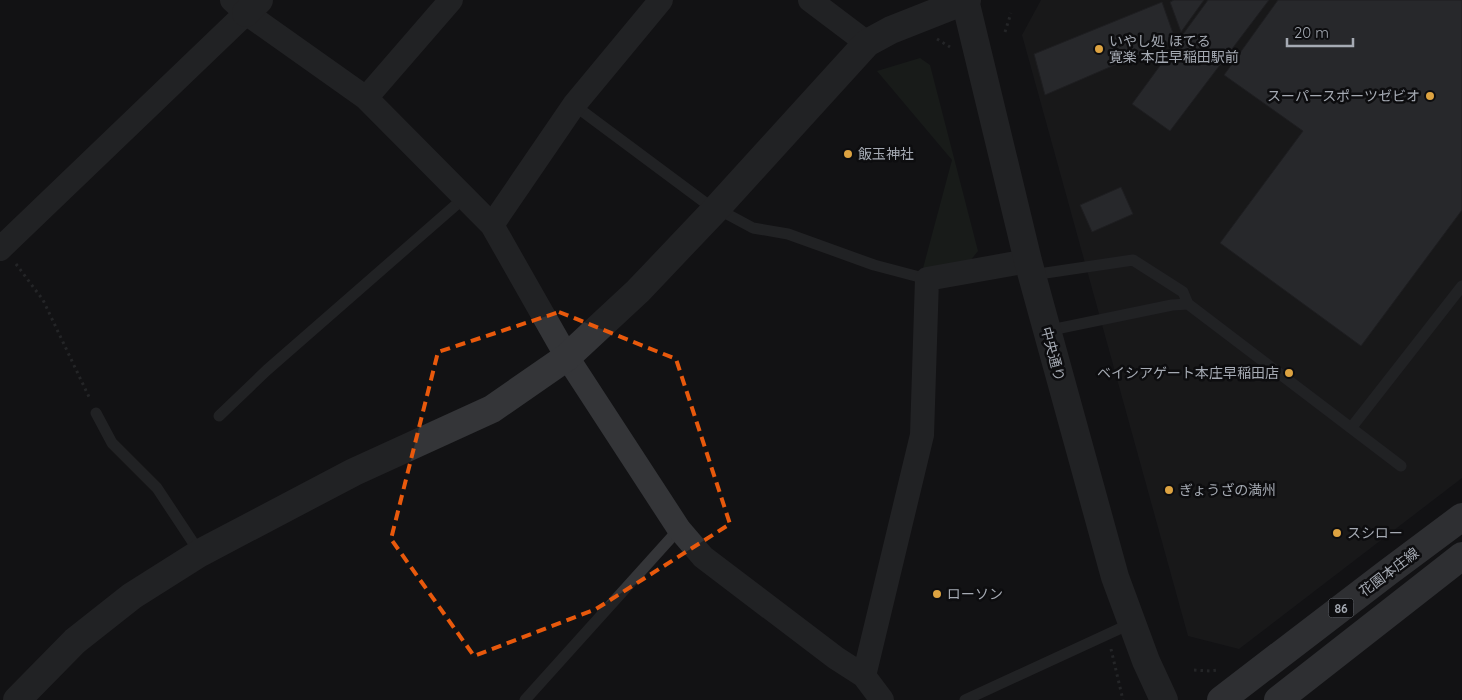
<svg xmlns="http://www.w3.org/2000/svg" width="1462" height="700" viewBox="0 0 1462 700" font-family="Quicksand,'Noto Sans JP',sans-serif">
<style>
.built{fill:#1f1f21}
.green{fill:#1f2620}
.building{fill:#414347;stroke:#2d2d30}
.lines{fill:none;stroke-linecap:round;stroke-linejoin:round}
.path{stroke:#3a3c3f;stroke-width:3;stroke-dasharray:2.5 4;stroke-linecap:butt}
.service{stroke:#343538;stroke-width:11}
.minor{stroke:#343538;stroke-width:24}
.tertiary{stroke:#343538;stroke-width:28}
.primary{stroke:#505257;stroke-width:28}
.marked{fill:none;stroke:#e8590c;stroke-width:4;stroke-dasharray:10 6;stroke-linejoin:round}
.poi-dot{fill:#dda341;stroke:#0d0d0f;stroke-width:2}
.labels{text-anchor:middle;dominant-baseline:central;stroke-width:5;stroke-linejoin:round;paint-order:stroke}
.shield{fill:#0d0d0f;stroke:#777b82;stroke-width:1}
.shield-label{font-size:12px;font-weight:bold;fill:#a5aab3}
.poi-label{font-size:14px;fill:#a5aab3;stroke:#0d0d0f;text-anchor:start}
.street-label{font-size:14px;fill:#a5aab3;stroke:#0d0d0f}
</style>
<rect width="100%" height="100%" fill="#121214"/>
<path class="built" d="M1041,0H1462V478L1239,649L1188,636L1022,35Z"/>
<path class="green" d="M920,58L930,65L978,251L970,261L922,272L952,160L877,71Z"/>
<path class="building" d="M1174,0H1204L1181,32L1170,2Z
M1208,0H1269L1170,131L1132,104Z
M1278,0H1462V210L1361,346L1220,243L1303,131L1224,75Z
M1162,2L1175,39L1045,95L1034,54Z
M1121,187L1133,214L1092,232L1080,205Z"/>
<g class="lines">
<path class="path" d="M1005,32L1011,13
M937,39L950,47
M16,264L43,300L90,399
M1111,649L1123,700
M1194,670L1210,671L1218,670"/>
<path class="service" d="M574,105L715,210L727,214L753,228L788,234L874,265L927,279
M1032,275L1133,260L1183,292L1188,304L1401,466
M1046,331L1172,305L1188,304
M96,413L112,443L157,488L200,553
M219,416L267,370L465,197
M1351,428L1462,286
M525,700L679,529
M965,700L1132,623"/>
<path class="minor" d="M232,0L246,13L366,98L492,225L567,357L679,529L703,557L836,658L864,676L882,700
M810,0L867,43
M366,98L451,0
M492,225L574,105L661,0
M0,249L246,13
M864,676L922,435L927,279L1028,261"/>
<path class="tertiary" d="M965,0L1028,261L1115,577L1146,661L1164,700
M246,13L259,0
M17,700L75,641L132,596L200,553L354,472L492,409L567,357L638,291L715,210L867,43L891,30L967,0"/>
<path class="primary" d="M1221,700L1387,573L1462,517
M1278,700L1462,556"/>
</g>
<path d="M0 0H1462V700H0ZM559,312L676,359L730,524L596,609L474,656L391,539L438,352Z" fill="#121214" fill-opacity=".55" fill-rule="evenodd"/>
<path class="marked" d="M559,312L676,359L730,524L596,609L474,656L391,539L438,352Z"/>
<g class="poi-dot">
<circle cx="1099" cy="49" r="5"/>
<circle cx="1430" cy="96" r="5"/>
<circle cx="848" cy="154" r="5"/>
<circle cx="1289" cy="373" r="5"/>
<circle cx="1169" cy="490" r="5"/>
<circle cx="1337" cy="533" r="5"/>
<circle cx="937" cy="594" r="5"/>
</g>
<g class="labels">
<rect class="shield" x="1328.5" y="598.5" width="25" height="19" rx="4"/>
<g class="shield-label">
<text x="1341" y="608">86</text>
</g>
<g class="poi-label">
<text x="1109" y="41">いやし処 ほてる<tspan x="1109" dy="16">寛楽 本庄早稲田駅前</tspan></text>
<text x="1420" y="96" text-anchor="end">スーパースポーツゼビオ</text>
<text x="858" y="154">飯玉神社</text>
<text x="1279" y="373" text-anchor="end">ベイシアゲート本庄早稲田店</text>
<text x="1179" y="490">ぎょうざの満州</text>
<text x="1347" y="533">スシロー</text>
<text x="947" y="594">ローソン</text>
</g>
<g class="street-label">
<text transform="translate(1053 354) rotate(75)">中央通り</text>
<text transform="translate(1389 572) rotate(-37)">花園本庄線</text>
</g>
</g>
<path d="M1287 38v8h66v-8" fill="none" stroke="#a5aab3" stroke-width="2.5"/>
<text x="1294" y="38" font-size="15" fill="#a5aab3" stroke="#0d0d0f" stroke-width="4" paint-order="stroke">20 m</text>
</svg>
